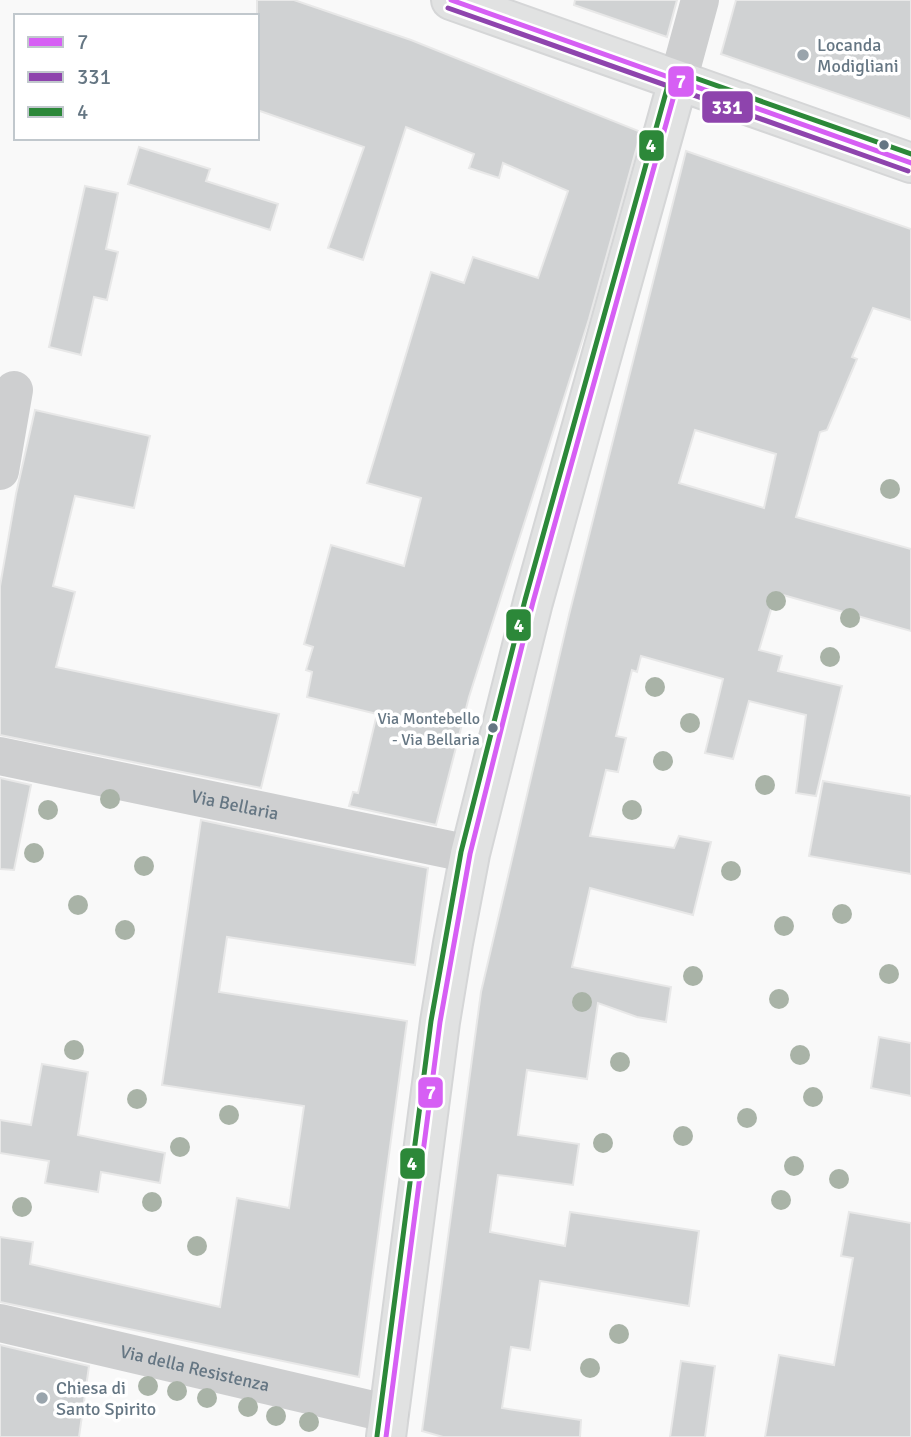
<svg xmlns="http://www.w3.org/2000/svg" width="911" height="1437" viewBox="0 0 911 1437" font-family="Signika,sans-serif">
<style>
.building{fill:#d0d2d3;stroke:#e8e8e8;stroke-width:2;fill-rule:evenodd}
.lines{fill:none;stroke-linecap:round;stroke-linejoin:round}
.secondary-casing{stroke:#d5d6d7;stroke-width:42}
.street{stroke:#cecfd0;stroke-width:38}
.secondary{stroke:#e1e2e2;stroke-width:38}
.bus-1-casing{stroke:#fff;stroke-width:10}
.bus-2-casing{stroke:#fff;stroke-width:10}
.bus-3-casing{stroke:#fff;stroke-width:10}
.bus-1{stroke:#d65ff4;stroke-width:5}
.bus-2{stroke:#8e44ad;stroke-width:5}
.bus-3{stroke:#2c8839;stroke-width:5}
.tree{fill:#a9b3a7}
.poi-dot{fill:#99a4ac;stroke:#fff;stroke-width:2.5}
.bus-dot{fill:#657683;stroke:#fff;stroke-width:2.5}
.labels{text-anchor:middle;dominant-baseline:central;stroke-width:7;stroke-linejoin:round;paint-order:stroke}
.bus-label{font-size:16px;fill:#657683;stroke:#fff;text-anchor:end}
.poi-label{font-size:18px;fill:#657683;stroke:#fff;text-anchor:start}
.street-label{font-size:18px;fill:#657683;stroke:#fff}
.line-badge{stroke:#fff;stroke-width:2.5}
.badge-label{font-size:19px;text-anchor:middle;font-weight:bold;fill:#fff}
</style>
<rect width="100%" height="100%" fill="#f9f9f9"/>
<path class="building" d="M257,0H294L411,40L641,132L589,319L469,697L436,825L349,806L353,792L358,793L377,714L307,697L312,672L306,670L313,647L304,644L331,545L404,566L421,498L367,483L431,272L464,283L473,257L538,278L568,191L503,163L499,178L469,168L474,154L406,127L363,260L328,248L364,147L257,110Z
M575,0H677L667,37L574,5Z
M736,0H911V119L721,54Z
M139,147L210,169L206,181L278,204L270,230L128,184Z
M686,151L911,229V320L873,308L852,357L857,359L827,430L820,432L796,517L911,549V631L776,593L759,650L782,656L778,671L842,686L816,796L796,793L806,715L749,701L733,759L705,753L723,679L641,656L637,672L632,670L616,736L626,738L618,772L606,770L590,836L674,848L679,836L711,842L693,915L590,888L572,967L671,987L666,1022L637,1017L598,1003L587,1079L527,1070L518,1135L579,1144L573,1185L498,1175L490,1232L565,1246L570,1212L699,1231L689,1306L540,1281L530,1350L511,1347L502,1408L581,1420L580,1437H443L422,1431L481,992L569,615ZM695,430L776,454L764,508L679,483Z
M85,186L118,193L106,249L118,252L107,300L94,297L81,355L49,347Z
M35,410L150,436L134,508L75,496L53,586L75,592L56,667L279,714L261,788L0,735V586L16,494Z
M0,778L31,785L14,870L0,869Z
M823,781L911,796V874L809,856Z
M201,820L428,868L415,965L227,937L219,992L407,1021L359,1377L0,1302V1237L33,1242L30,1264L220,1307L237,1198L289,1208L304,1106L162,1085Z
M879,1037L911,1043V1096L871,1088Z
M42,1064L88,1072L78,1135L165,1153L160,1183L101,1172L98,1192L45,1183L49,1161L0,1153V1120L31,1125Z
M849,1212L911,1223V1437H765L779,1355L834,1365L853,1258L841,1256Z
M0,1345L89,1366L79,1437H0Z
M681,1361L715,1366L705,1437H670Z"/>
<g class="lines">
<g class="secondary-casing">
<path id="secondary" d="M451,0L911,163
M386,1437L440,1022L453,943L470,854L533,602L678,81"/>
</g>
<g class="street">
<path d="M678,81L700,0"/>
<path d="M0,471L14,390"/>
<path id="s1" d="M0,756L470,854"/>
<path id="s2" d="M0,1323L390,1414"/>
</g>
<use href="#secondary" class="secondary"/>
<g class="bus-1-casing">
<path id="bus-1" d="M451,0L911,163
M386,1437L440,1022L470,854L533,602L678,81"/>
</g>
<g class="bus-2-casing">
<path id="bus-2" d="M448,8L908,171"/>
</g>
<g class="bus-3-casing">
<path id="bus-3" d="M377,1436L431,1021L461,852L525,600L670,78L674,73H681L911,154"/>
</g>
<use href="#bus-1" class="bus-1"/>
<use href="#bus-2" class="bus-2"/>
<use href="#bus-3" class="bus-3"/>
</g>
<g class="tree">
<circle cx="890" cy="489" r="10"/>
<circle cx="776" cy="601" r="10"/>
<circle cx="850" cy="618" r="10"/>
<circle cx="830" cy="657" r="10"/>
<circle cx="655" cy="687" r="10"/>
<circle cx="690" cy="723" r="10"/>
<circle cx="663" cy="761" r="10"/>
<circle cx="765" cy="785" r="10"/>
<circle cx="110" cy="799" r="10"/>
<circle cx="48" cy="810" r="10"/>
<circle cx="632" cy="810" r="10"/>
<circle cx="34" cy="853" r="10"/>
<circle cx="144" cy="866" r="10"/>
<circle cx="731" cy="871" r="10"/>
<circle cx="78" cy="905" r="10"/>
<circle cx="842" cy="914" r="10"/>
<circle cx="784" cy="926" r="10"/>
<circle cx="125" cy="930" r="10"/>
<circle cx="889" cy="974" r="10"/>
<circle cx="693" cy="976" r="10"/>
<circle cx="779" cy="999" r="10"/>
<circle cx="582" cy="1002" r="10"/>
<circle cx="74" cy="1050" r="10"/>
<circle cx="800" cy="1055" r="10"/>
<circle cx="620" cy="1062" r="10"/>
<circle cx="813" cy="1097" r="10"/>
<circle cx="137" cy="1099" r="10"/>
<circle cx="229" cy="1115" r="10"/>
<circle cx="747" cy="1118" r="10"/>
<circle cx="683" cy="1136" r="10"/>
<circle cx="603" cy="1143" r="10"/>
<circle cx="180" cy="1147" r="10"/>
<circle cx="794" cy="1166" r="10"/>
<circle cx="839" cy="1179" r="10"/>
<circle cx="781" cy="1200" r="10"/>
<circle cx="152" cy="1202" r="10"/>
<circle cx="22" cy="1207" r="10"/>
<circle cx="197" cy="1246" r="10"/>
<circle cx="619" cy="1334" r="10"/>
<circle cx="590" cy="1368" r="10"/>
<circle cx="148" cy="1386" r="10"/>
<circle cx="177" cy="1391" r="10"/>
<circle cx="207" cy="1398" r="10"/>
<circle cx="248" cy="1407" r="10"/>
<circle cx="276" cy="1416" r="10"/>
<circle cx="309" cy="1422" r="10"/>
</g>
<g class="poi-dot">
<circle cx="803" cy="55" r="7"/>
<circle cx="42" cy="1398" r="7"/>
</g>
<g class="bus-dot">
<circle cx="884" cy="145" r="6"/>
<circle cx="493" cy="728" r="6"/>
</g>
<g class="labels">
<g class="bus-label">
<text x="480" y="719">Via Montebello<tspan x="480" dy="21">- Via Bellaria</tspan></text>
</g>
<g class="poi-label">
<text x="817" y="45">Locanda<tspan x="817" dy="21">Modigliani</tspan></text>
<text x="56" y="1388">Chiesa di<tspan x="56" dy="21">Santo Spirito</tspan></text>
</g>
<g class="street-label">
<text stroke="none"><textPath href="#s1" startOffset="240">Via Bellaria</textPath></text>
<text stroke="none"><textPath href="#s2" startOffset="200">Via della Resistenza</textPath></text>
</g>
</g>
<g class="line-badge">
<rect x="667" y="65" width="28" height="33" rx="7" fill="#d65ff4"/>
<rect x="701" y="90" width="53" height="34" rx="7" fill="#8e44ad"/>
<rect x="638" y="129" width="27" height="33" rx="7" fill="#2c8839"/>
<rect x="505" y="608" width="27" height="34" rx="7" fill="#2c8839"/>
<rect x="417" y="1076" width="27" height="33" rx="7" fill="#d65ff4"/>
<rect x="399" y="1147" width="27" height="33" rx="7" fill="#2c8839"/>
</g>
<g class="badge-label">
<text x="681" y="88">7</text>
<text x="727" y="114">331</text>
<text x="651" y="152">4</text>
<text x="519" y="632">4</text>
<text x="431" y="1099">7</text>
<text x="412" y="1170">4</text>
</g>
<rect x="14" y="14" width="245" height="126" fill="#ffffff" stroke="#c1c8cd" stroke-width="2"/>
<rect x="28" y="37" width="35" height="10" fill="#d65ff4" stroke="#c1c8cd" stroke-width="2"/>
<text x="77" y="49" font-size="21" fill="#657683">7</text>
<rect x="28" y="72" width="35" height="10" fill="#8e44ad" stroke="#c1c8cd" stroke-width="2"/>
<text x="77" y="84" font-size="21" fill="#657683">331</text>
<rect x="28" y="107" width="35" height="10" fill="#2c8839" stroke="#c1c8cd" stroke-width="2"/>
<text x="77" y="119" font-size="21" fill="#657683">4</text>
</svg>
